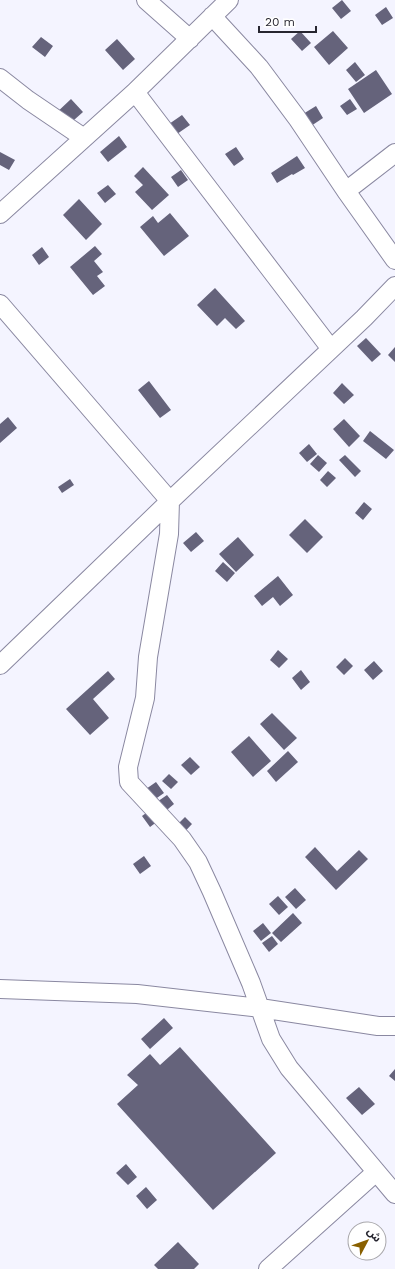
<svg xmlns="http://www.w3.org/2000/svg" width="395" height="1269" viewBox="0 0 395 1269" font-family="'Work Sans','Noto Sans Arabic',sans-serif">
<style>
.building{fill:#65637b}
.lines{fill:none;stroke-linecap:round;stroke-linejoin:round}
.minor-casing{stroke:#8a88a1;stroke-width:20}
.minor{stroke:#fff;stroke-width:18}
</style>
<rect width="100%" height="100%" fill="#f4f4ff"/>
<path class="building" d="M342,0L351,11L341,19L332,8Z
M386,7L393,18L382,25L375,15Z
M300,31L311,43L302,51L291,39Z
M333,31L348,48L329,65L314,47Z
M41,37L53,46L45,57L32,47Z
M117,39L135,59L123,70L105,50Z
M355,62L365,75L356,82L346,70Z
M376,70L392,94L364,113L348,89Z
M71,99L83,112L65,128L53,116Z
M350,99L357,109L347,115L340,106Z
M316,106L323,118L311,126L303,114Z
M182,115L190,125L177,134L169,124Z
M119,136L127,147L108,162L100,152Z
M236,147L244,159L234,166L225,154Z
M0,152L15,160L9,170L0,165Z
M297,156L305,168L293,175L292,174L277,183L271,173Z
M143,167L169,195L152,210L135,192L143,185L134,176Z
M181,170L188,180L178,187L171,177Z
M108,185L116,194L105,203L97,193Z
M79,199L102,224L86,240L63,215Z
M170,213L189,236L164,256L140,227L153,216L158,223Z
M95,246L102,254L94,261L103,272L97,276L105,286L93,295L70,267Z
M42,247L49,257L39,265L32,255Z
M215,288L245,321L236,329L225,318L217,326L197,305Z
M366,338L381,354L372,362L357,346Z
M395,347V362L388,355Z
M149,381L171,410L160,418L138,390Z
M342,383L354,395L344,404L333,393Z
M8,417L17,428L0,443V424Z
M344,419L360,436L349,447L333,429Z
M370,431L394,450L386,459L363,441Z
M309,444L317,454L307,462L299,453Z
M318,455L327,463L319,472L310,464Z
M345,455L361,471L355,477L339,460Z
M328,471L336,478L327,487L320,480Z
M70,479L74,485L62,493L58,487Z
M364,502L372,509L363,520L355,513Z
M305,519L323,537L307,553L289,535Z
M196,532L204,541L191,552L183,543Z
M238,537L254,555L236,572L219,554Z
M223,562L235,573L227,582L215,571Z
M278,576L293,595L280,606L273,597L262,606L254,596Z
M278,650L288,659L279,668L270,660Z
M345,658L353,666L344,675L336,667Z
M374,661L383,671L373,680L364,670Z
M301,670L310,682L301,690L292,678Z
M108,671L115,679L93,699L109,718L90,735L66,709Z
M272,713L297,738L284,750L260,724Z
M249,736L271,761L253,777L231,752Z
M288,751L298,762L276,782L267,771Z
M190,757L200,767L191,775L181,765Z
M169,774L178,782L171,789L162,781Z
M156,782L164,793L154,800L146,789Z
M167,795L174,804L162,814L154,804Z
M153,808L162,818L150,827L142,816Z
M185,817L192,824L177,840L169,833Z
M315,847L337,871L359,850L368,859L336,890L305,857Z
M144,856L151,866L140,874L133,864Z
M295,888L306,900L296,909L285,897Z
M278,896L288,907L279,915L269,904Z
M293,913L302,923L281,942L272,933Z
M263,923L271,933L261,941L253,931Z
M272,936L278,944L269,952L262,943Z
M164,1018L173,1028L150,1049L141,1039Z
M180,1047L276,1153L213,1210L117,1104L138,1085L127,1075L150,1054L160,1065Z
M395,1069V1081L389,1076Z
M359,1087L375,1104L362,1115L346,1098Z
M126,1164L137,1177L128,1185L116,1173Z
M146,1187L157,1200L147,1209L136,1196Z
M178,1242L199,1264L194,1269H158L154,1265Z"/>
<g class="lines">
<g class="minor-casing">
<path id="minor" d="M146,0L190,39
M212,16L259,67L297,118L346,191L395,260
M0,78L28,100L84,138
M135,92L331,349
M346,191L395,153
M0,214L135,92L229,0
M0,304L170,501L169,534L148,657L145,698L128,767L129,782L182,839L198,862L212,892L251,983L271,1039L289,1068L395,1194
M0,665L170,501L364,318L395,286
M0,989L137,994L260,1008L378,1026H395
M268,1269L376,1172"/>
</g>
<use href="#minor" class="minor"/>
</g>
<g transform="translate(367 1241) rotate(49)"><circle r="19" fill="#ffffff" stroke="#a9a8ac"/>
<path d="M0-3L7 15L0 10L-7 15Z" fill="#896000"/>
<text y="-6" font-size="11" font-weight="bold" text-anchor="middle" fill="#272630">ش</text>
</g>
<path d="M259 26v6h57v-6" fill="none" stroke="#272630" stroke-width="2"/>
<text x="265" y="26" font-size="12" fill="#272630" stroke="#ffffff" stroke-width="3" paint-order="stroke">20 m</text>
</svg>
